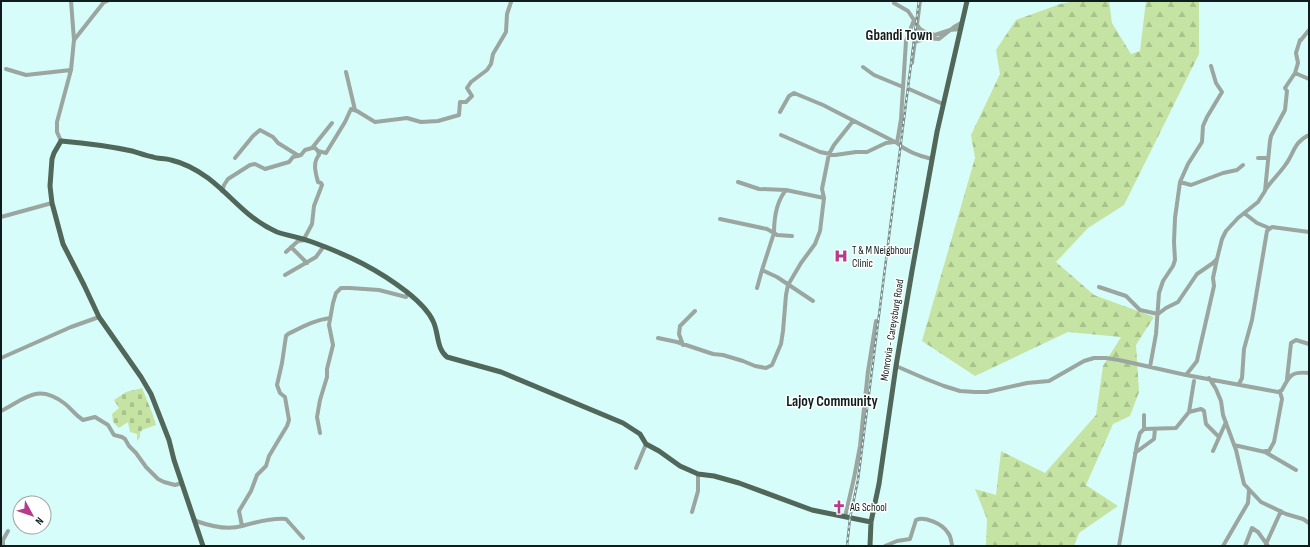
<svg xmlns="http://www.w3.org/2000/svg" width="1310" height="547" viewBox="0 0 1310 547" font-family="'Sofia Sans Condensed',sans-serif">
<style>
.forest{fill:url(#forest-firs)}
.cemetery{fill:url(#cemetery-stones)}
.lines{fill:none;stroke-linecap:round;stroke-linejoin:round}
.minor{stroke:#9aa69f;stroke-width:4}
.major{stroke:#50675a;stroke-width:5}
.rail-casing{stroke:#758f8d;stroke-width:2.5}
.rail{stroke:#fff;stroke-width:1;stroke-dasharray:3;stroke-linecap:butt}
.labels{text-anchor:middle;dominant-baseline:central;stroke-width:3;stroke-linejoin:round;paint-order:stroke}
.poi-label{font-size:11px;fill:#0f1d1c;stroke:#fff;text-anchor:start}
.street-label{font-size:11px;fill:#0f1d1c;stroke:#fff}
.district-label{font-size:15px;font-weight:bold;fill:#0f1d1c;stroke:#fff}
</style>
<defs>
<pattern id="forest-firs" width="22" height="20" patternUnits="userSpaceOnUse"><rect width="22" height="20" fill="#c5e3a2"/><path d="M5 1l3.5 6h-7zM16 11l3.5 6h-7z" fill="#a8c28b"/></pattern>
<pattern id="cemetery-stones" width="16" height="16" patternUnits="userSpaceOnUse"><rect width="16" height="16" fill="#c5e3a2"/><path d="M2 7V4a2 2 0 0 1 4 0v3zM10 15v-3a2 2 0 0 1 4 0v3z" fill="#a8c28b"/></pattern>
</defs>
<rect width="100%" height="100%" fill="#d7fdfa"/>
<path class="forest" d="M1075,1H1109L1112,23L1131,54L1140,51L1146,1H1199V54L1124,205L1088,228L1056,262L1094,295L1154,317L1136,345L1139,392L1130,416L1113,424L1086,485L1118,506L1079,533L1074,546H986L987,519L975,489L996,495L1001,451L1045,473L1096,415L1103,366L1121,337L1068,332L975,376L922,341L975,158L971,135L1000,74L996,50L1016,20L1060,4Z"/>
<path class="cemetery" d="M142,388L153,415L156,425L142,430L140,433V437L137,441V434L130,432L128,422L119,428L113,422L112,414L119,408L114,400L126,392Z"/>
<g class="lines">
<path class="minor" d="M71,1L74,40
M894,3L908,11L920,29L927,33L935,35L950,30L960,29
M914,20L906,41L901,119L897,143C907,152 919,156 932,159
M1301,40L1309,30
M915,42L926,38L939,39L954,27L961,23
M912,63L920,1
M863,67L874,75L903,87
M6,69L26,75L71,70
M346,72L355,110
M1295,73L1309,79
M909,89L943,104
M780,112L789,96L794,93L823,105L897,143
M781,135L820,152L835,155L856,152H867L886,143L894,142
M61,141L57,132V122L71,70L74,40L104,2L107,1
M312,148L332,123
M235,158L253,136L260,130L273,137L278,143L299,156
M1258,158H1268
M738,182L759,189L786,190L824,198
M1180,182L1191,185L1223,173L1237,170L1243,165
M1266,189C1272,180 1280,173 1286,164C1294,153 1294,142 1309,135
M786,190C776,202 774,218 774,233L777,235L792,236
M222,191L224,185L228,179L250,165L255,164L265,169L289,162L293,157L301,155L305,150L312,148H315L318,151L326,153L345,122L351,109L357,111L375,122L407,118L421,122L438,121L459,115L460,102H466L472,96L467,88L471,82L487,70L491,64L493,54L506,32L507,14L511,2
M1244,213L1257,223L1269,228
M1,217L52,203
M720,219L767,229L774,233L762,270L757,288
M304,239L312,224L314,206L322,185L321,183L318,182C316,174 312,163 319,155L318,151
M291,247L307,263
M286,252L298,241L305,240
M762,270L777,277L813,301
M285,275L316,257L324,246
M1099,287L1126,296L1140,310L1158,314L1166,308L1178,302L1197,274L1213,263L1217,259
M658,338L677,342L713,354L723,355L743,361L755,366L766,368L772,365L781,344L783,331L786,295L788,285L801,263L815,244L820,231L824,198L822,189L829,154L834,145L853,121
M683,345L679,334L680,326L695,311
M1,358L71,327L99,317
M896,366L926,379L944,386L960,391L975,392H987L1027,383L1049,381L1084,361L1094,358H1106L1119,360L1186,375L1278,392L1282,390C1289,376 1291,371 1309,373
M1150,367L1156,334L1159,293L1163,281L1173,266L1175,260L1174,242L1175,218L1180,182L1188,164L1202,142L1203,126L1207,117L1222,92L1216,83L1211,66
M1186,375L1197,361L1198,356L1214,286L1213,278L1217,259L1222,239L1226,231L1238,218L1258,202L1265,191L1270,141L1271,136L1285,110L1287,91L1285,88L1295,73L1298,63L1296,53L1300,40
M1209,378L1216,389L1221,401L1223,415L1236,450L1244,484L1261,502L1286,514L1303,519L1309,523
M1287,379L1291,343L1296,340L1309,344
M1239,384L1242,378L1244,349L1252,320L1267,231L1272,227L1309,232
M1,411C25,399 37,383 64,403C71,408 74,414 83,420L95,417L108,425L114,435L122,437L125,439L129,446L136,453L146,467L158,479L164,482L175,485L182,483
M1189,412L1194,381
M1144,429V415
M320,433L317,417L320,400L327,377V369L333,345L329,325L333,303L336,293L341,288H350L379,290L406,297L408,293
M1234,445L1265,452L1296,470
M1213,451L1226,422
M1265,451H1269L1274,442L1282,399L1280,392
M1135,453L1154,439L1155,429
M636,468L646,444
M692,512L698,491V474
M845,517L854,478L860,446L868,371L876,321
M196,521C210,526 228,530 242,526C256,522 272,518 286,519L303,538
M242,526L239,511L251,491L257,475L266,466L269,456L287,426L289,420L285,397L280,393L277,385L282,363L286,336L288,334C302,327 314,320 330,318
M1266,544L1281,511
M3,546V540L8,531
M885,546L897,541L910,539L916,520C925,516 943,524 948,533C951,536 951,541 952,545
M1119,546L1137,444L1140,433L1144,429L1176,428L1189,412L1201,409L1204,411L1206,424L1219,437
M1223,546L1248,503L1249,490
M1245,546L1252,528L1258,532L1268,546"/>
<path class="major" d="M203,546L174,460L169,440L151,394L141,377L99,317L84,285L63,244L52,203L50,186L52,159L54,153L61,141C84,143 109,146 132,151C139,153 146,156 153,157C158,159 165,158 171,160C184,163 197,170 208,178C233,197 247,219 277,232C289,236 302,238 315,243C350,256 377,269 407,292C417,300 428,310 433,321C439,333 436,348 447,357L501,372L623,423L640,434L646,444L659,451L680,466L698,474L714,476L739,483L812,510L871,522
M870,546L871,522L879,484L896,366L912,271L937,132L967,1"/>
<g class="rail-casing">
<path id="rail" d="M847,546L850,518L858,480L919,1"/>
</g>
<use href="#rail" class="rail"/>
</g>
<defs>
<g id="hospital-bare" transform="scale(1.08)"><path d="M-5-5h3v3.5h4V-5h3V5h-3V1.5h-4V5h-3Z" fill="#b63b8c" stroke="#fff" stroke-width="2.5" paint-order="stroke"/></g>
<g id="church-bare" transform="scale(1.08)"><path d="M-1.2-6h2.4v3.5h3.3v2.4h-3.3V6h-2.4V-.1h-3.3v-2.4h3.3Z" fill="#b63b8c" stroke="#fff" stroke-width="2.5" paint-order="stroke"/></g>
</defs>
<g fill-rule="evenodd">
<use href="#hospital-bare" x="841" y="256"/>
<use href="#church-bare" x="839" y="507"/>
</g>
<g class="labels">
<g class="poi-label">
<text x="852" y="250">T &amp; M Neigbhour<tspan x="852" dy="13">Clinic</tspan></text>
<text x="850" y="507">AG School</text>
</g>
<g class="street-label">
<text transform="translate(892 330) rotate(-81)">Monrovia - Careysburg Road</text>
</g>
<g class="district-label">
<text x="899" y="35">Gbandi Town</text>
<text x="832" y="401">Lajoy Community</text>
</g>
</g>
<rect width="1310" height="547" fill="none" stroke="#0f1d1c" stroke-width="4"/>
<g transform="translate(32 515) rotate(130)"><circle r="19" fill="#ffffff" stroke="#9fa5a4"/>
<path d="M0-3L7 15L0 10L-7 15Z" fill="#b63b8c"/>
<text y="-6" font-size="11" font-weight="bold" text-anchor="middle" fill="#0f1d1c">N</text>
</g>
</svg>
